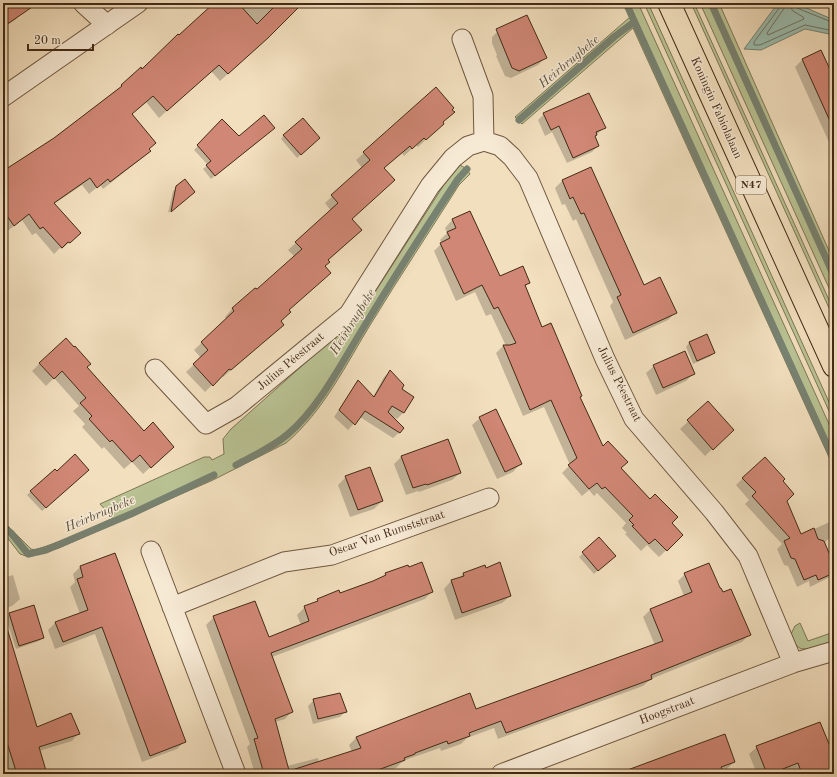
<svg xmlns="http://www.w3.org/2000/svg" width="837" height="777" viewBox="0 0 837 777" font-family="'Old Standard TT',serif">
<style>
.green{fill:#b9c293;stroke:#7e7654}
.water{fill:#9bbdaf;stroke:#788271}
.shadow{fill:#0003}
.lines{fill:none;stroke-linecap:round;stroke-linejoin:round}
.shore{stroke:#6f7462;stroke-width:1}
.stream{stroke:#788271;stroke-width:7}
.building{fill:#d08775;stroke:#432a15}
.street-casing{stroke:#6f573f;stroke-width:21}
.primary-casing{stroke:#432a15;stroke-width:24}
.street{stroke:#f7ead5;stroke-width:19}
.primary{stroke:#f2dfbe;stroke-width:22}
.labels{text-anchor:middle;dominant-baseline:central;stroke-width:3;stroke-linejoin:round;paint-order:stroke}
.shield{fill:#f7ead5;stroke:#79644f;stroke-width:1}
.shield-label{font-size:11px;font-weight:bold;fill:#432a15}
.street-label{font-size:12px;fill:#432a15;stroke:#f7ead5}
.water-label{font-size:13px;font-style:italic;fill:#594f3c;stroke:#f7ead5}
</style>
<rect width="100%" height="100%" fill="#f2dfbe"/>
<filter id="stains"><feTurbulence type="fractalNoise" baseFrequency=".005" numOctaves="4"/><feColorMatrix values="0 0 0 0 .2 0 0 0 0 .09 0 0 0 0 .02 0 0 0 .5 -.17"/></filter>
<radialGradient id="worn" r=".72"><stop offset=".6" stop-color="#630" stop-opacity="0"/><stop offset="1" stop-color="#630" stop-opacity=".3"/></radialGradient>
<path class="green" d="M624,3H638L834,435V468L633,28L522,124L515,117L630,17Z
M644,3H648L834,413V422Z
M691,3H694L834,311V319Z
M700,3H719L834,262V299Z
M460,165L467,169L470,174L459,185C430,231 400,276 372,322C346,364 324,411 286,443L213,480L59,548L29,557L20,554L3,532V521L31,549L35,550L67,539L113,518L100,504L204,457H210L212,460L224,454L223,439L231,429L349,324L375,292L449,177Z
M800,623L808,641L834,632V642C826,644 803,654 797,646C794,643 793,638 791,634L795,626Z"/>
<path class="water" d="M778,3H795L834,20V35L805,29L761,50L744,49Z"/>
<path class="shadow" d="M3,3H16L22,13L15,20L3,28Z
M215,3H301L260,45L220,81L211,71L159,118L146,102L131,114L149,151L142,158L103,189L100,185L89,194L82,185L54,204L72,240L62,249L60,248L54,254L36,233L32,235L22,220L6,232L3,228V176L55,139L115,93L179,37Z
M500,29L546,57L538,65L511,78L505,76L496,56L497,55L492,43V37Z
M802,60L834,80V151H833L795,67Z
M436,89L442,123L435,131L418,147L416,145L404,156L402,153L383,169L351,219L361,230L327,261L280,321L275,332L223,377L221,376L205,392L186,372L201,358L194,350L227,319L225,317L232,309L255,289L257,291L295,257L288,250L331,211L325,203L362,168L356,160Z
M544,114L604,128L594,137L598,146L592,152L567,163L552,132L545,136L538,120Z
M222,121L239,138L274,128L211,179L203,169L208,165L194,150Z
M284,135L316,141L297,158L281,139Z
M563,180L644,286L676,312L668,320L625,340L610,306L613,302L576,219L573,221L565,204L562,205L555,188Z
M177,187L190,195L168,213L173,191Z
M470,212L499,278L529,282L525,287L541,329L581,396L579,398L603,447L671,523L675,542L659,557L647,545L641,551L625,534L627,533L622,528L626,523L597,493L594,496L589,490L582,496L562,473L570,465L544,407L523,416L496,353L503,346H506L491,314L486,316L475,292L456,301L434,251L442,243L440,240L447,233L445,228L452,220Z
M707,336L714,352L711,356L693,364L686,347L689,343Z
M40,363L86,367L165,454L143,474L132,462L124,469L104,447L102,449L82,427L85,424L73,411L79,406L54,378L46,386L32,371Z
M654,366L694,373L686,381L656,395L646,373Z
M390,372L400,389L413,397L403,413L397,419L390,415L400,432L393,438L360,417L348,430L334,417L353,388L358,382L373,397L384,377Z
M708,403L732,430L705,456L680,429Z
M480,418L520,464L513,472L497,479L472,425Z
M402,456L460,473L452,480L419,492L418,491L406,495L394,464Z
M55,470L57,472L84,474L42,511L27,495Z
M346,477L382,501L374,509L350,517L338,485Z
M743,478L782,481L786,501L801,535L834,520V534L824,543L834,568V573L828,578L810,587L809,581L797,587L788,566L784,565L777,549L782,544L745,504L749,500L736,485Z
M599,538L611,559L594,574L579,557Z
M115,555L185,741L177,749L142,762L95,634L55,649L48,630L55,623L80,614L70,587L75,582L73,574L80,567Z
M386,574L432,591L425,599L272,657L292,711L285,719L275,722L287,766L318,758L319,763L352,752L349,745L357,737L475,710L655,645L643,617L651,609L684,596L678,581L685,574L719,590L750,634L742,642L651,679L643,686L498,739L494,728L467,738L461,744L441,751L440,748L408,759L401,763L396,768L378,774H255L247,747L250,744L206,625L214,617L268,638L301,625L297,615L305,607L314,604L318,600L340,594L381,578Z
M463,574L510,596L502,603L455,620L444,589L451,581L459,578Z
M13,575L20,599L12,606L3,609V578Z
M10,614L43,638L39,641L16,649L6,618Z
M3,651L36,728L79,733L72,741L39,751L46,774H7L3,762Z
M314,700L346,711L340,717L313,724L308,706Z
M724,735L734,762L727,769L729,774H619Z
M834,743V774H792L790,770L781,774H757L749,754L757,747L828,745Z"/>
<g class="lines">
<path class="shore" d="M781,3L780,7L754,42V45H760L805,25L834,31
M786,3L787,4L767,33L768,35L804,19L803,17L793,11L788,4L789,3
M795,3V6L797,8L834,23"/>
<path class="stream" d="M626,3L834,460
M711,3L834,276
M519,120L614,37L634,22
M236,465C253,456 273,447 288,434C318,409 341,364 362,330C393,279 425,229 458,179L467,169
M3,527L11,533L28,554L46,550L131,514L214,475"/>
</g>
<path class="building" d="M3,3H38L3,27Z
M214,3H238L257,24L278,3H303L268,38L228,74L219,65L167,111L153,96L132,114L156,143L149,149L151,151L110,182L108,179L97,188L90,178L54,203L81,233L70,243L68,242L62,248L43,227L40,229L29,214L14,226L3,210V171L54,138L122,86L121,85L141,67L142,69L178,34L179,35Z
M527,15L547,58L519,71L512,68L496,29Z
M821,50L834,78V130L802,59Z
M436,87L454,108L452,110L455,112L443,122L444,124L426,140L424,138L412,149L410,146L384,168L395,180L352,219L362,230L328,260L330,262L325,266L331,273L289,310L291,312L281,321L284,325L231,370L229,369L213,386L193,364L208,350L201,342L234,311L232,308L255,288L257,289L302,249L295,242L338,203L331,195L370,160L363,152Z
M589,93L606,128L596,132L597,135L595,136L599,146L573,158L559,126L551,130L543,113Z
M264,115L275,128L215,176L206,165L211,161L197,145L222,119L239,136Z
M303,118L320,138L301,155L283,135Z
M591,167L644,285L660,277L677,313L633,333L617,297L621,295L584,213L581,214L573,197L570,199L562,180Z
M185,179L195,192L171,212L176,186Z
M470,211L500,276L523,266L530,283L525,285L542,327L551,323L582,396L580,397L603,446L608,441L628,462L621,468L650,499L655,494L678,517L672,523L683,535L667,551L655,539L649,544L632,526L634,525L629,520L633,516L605,487L602,489L597,483L589,489L568,465L577,458L551,400L530,410L503,345H510L516,343L498,307L494,309L482,285L464,294L440,243L450,238L447,232L456,228L452,219Z
M707,334L715,353L697,361L689,342Z
M66,338L74,347L75,346L91,364L87,367L144,431L153,422L174,447L151,468L140,455L132,462L112,440L110,442L89,419L92,416L80,403L86,398L62,371L54,379L39,363Z
M685,351L695,374L663,388L653,365Z
M390,370L404,385L402,389L414,397L404,413L392,406L388,412L404,428L400,433L365,411L355,425L339,410L358,380L374,397Z
M708,401L734,430L713,450L687,420Z
M496,409L522,464L505,472L479,417Z
M448,439L461,473L427,485L426,484L413,488L401,456Z
M75,454L89,470L46,508L30,491L55,469L57,471Z
M765,457L785,479L783,481L794,494L787,501L801,534L814,528L818,539L824,541L834,565V573L818,580L816,575L804,580L795,559L791,558L784,541L790,538L752,496L756,492L742,478Z
M370,467L383,501L358,510L345,476Z
M599,537L616,556L598,571L582,552Z
M115,553L186,742L150,756L102,627L63,642L55,622L88,610L77,579L83,577L80,566Z
M422,562L433,592L271,653L293,712L275,719L290,774H264L254,739L258,738L213,616L255,601L269,637L309,621L304,606L318,601L317,599L339,590L340,593L373,581L386,575L385,573L408,565L409,567Z
M500,562L511,596L462,613L451,580L464,576L463,573L485,565L486,568Z
M709,563L720,588H721L723,592L731,589L751,635L651,675L652,679L506,733L501,721L469,733L470,736L448,744L447,741L415,753V754L404,758L405,760L367,774H293L292,770L361,748L356,737L470,693L476,709L663,641L650,609L692,592L684,573Z
M34,605L44,638L19,646L9,613Z
M3,628H7L37,727L71,713L80,734L39,747L47,774H17L3,730Z
M340,693L347,712L318,719L313,699Z
M820,722L834,756V774H802L798,763L770,774H767L756,746Z
M725,734L735,762L721,767L724,774H622V772Z"/>
<g class="lines">
<g class="street-casing">
<path id="street" d="M83,3L107,25
M462,39L483,96L484,141
M3,97L138,3
M155,369L206,424L236,407L349,314L430,186L453,158L468,146L484,141L500,146L512,157L528,178L605,359L634,419L714,512L748,556L793,663
M151,551L236,774
M172,607L284,562L332,555L489,498
M501,774L793,663L834,651"/>
</g>
<g class="primary-casing">
<path id="primary" d="M669,3L834,366"/>
</g>
<use href="#street" class="street"/>
<use href="#primary" class="primary"/>
</g>
<g class="labels">
<rect class="shield" x="736" y="176" width="30" height="18" rx="3"/>
<g class="shield-label">
<text x="751" y="185">N47</text>
</g>
<g class="street-label">
<text transform="translate(716 108) rotate(66)">Koningin Fabiolalaan</text>
<text transform="translate(291 362) rotate(-40)">Julius Péestraat</text>
<text transform="translate(619 384) rotate(63)">Julius Péestraat</text>
<text transform="translate(387 534) rotate(-19)">Oscar Van Rumststraat</text>
<text transform="translate(667 711) rotate(-21)">Hoogstraat</text>
</g>
<g class="water-label">
<text transform="translate(569 62) rotate(-40)">Heirbrugbeke</text>
<text transform="translate(353 322) rotate(-58)">Heirbrugbeke</text>
<text transform="translate(100 514) rotate(-23)">Heirbrugbeke</text>
</g>
</g>
<rect width="837" height="777" fill="none" stroke="#f2dfbe" stroke-width="16"/>
<rect x="4" y="4" width="829" height="769" fill="none" stroke="#432a15" stroke-width="2"/>
<rect x="8" y="8" width="821" height="761" fill="none" stroke="#432a15"/>
<path d="M28 44v6h65v-6" fill="none" stroke="#432a15" stroke-width="2"/>
<text x="34" y="44" font-size="12" fill="#432a15" stroke="#f7ead5" stroke-width="3" paint-order="stroke">20 m</text>
<rect width="100%" height="100%" filter="url(#stains)"/>
<rect width="100%" height="100%" fill="url(#worn)"/>
</svg>
